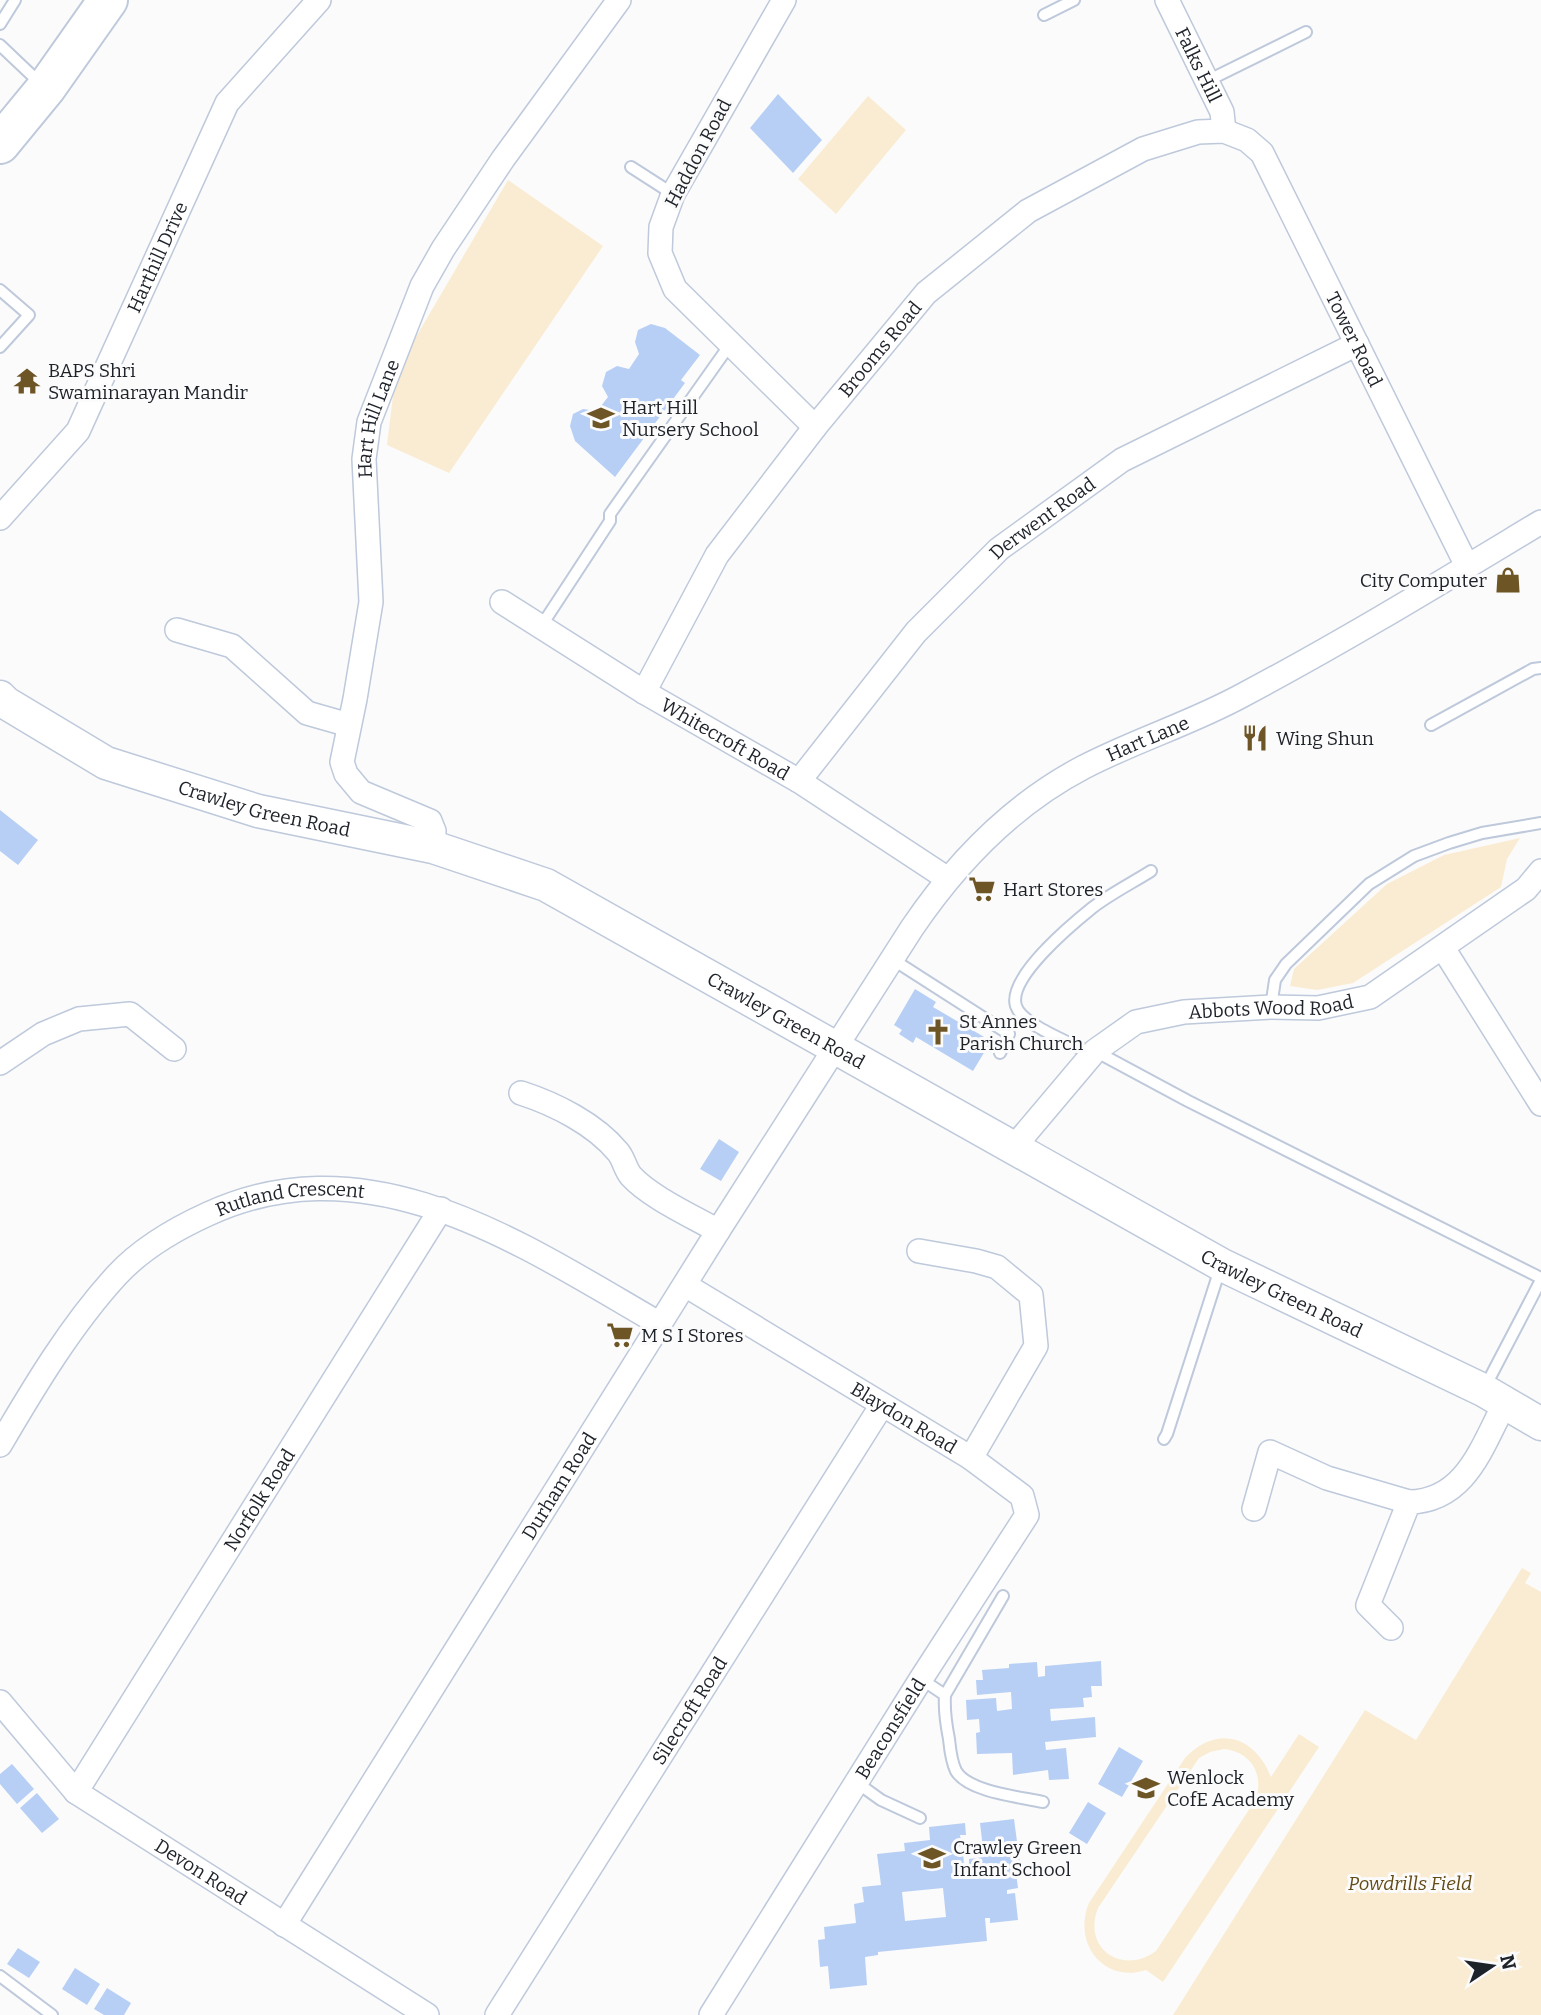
<svg xmlns="http://www.w3.org/2000/svg" width="1541" height="2015" viewBox="0 0 1541 2015" font-family="Bitter,serif">
<style>
.green{fill:#faecd2;fill-rule:evenodd}
.building{fill:#b7cff5;fill-rule:evenodd}
.lines{fill:none;stroke-linecap:round;stroke-linejoin:round}
.lane-casing{stroke:#bec9db;stroke-width:14}
.street-casing{stroke:#bec9db;stroke-width:26}
.secondary-casing{stroke:#bec9db;stroke-width:35}
.highway-casing{stroke:#bec9db;stroke-width:42}
.lane{stroke:#fff;stroke-width:10}
.street{stroke:#fff;stroke-width:23}
.secondary{stroke:#fff;stroke-width:32}
.highway{stroke:#fff;stroke-width:38}
.labels{text-anchor:middle;dominant-baseline:central;stroke-width:6;stroke-linejoin:round;paint-order:stroke}
.street-label{font-size:19px;fill:#1e2229;stroke:#fbfbfb}
.poi-label{font-size:19px;fill:#1e2229;stroke:#fbfbfb;text-anchor:start}
.park-label{font-size:19px;font-style:italic;fill:#644b15;stroke:#fbfbfb}
</style>
<rect width="100%" height="100%" fill="#fbfbfb"/>
<path class="green" d="M868,96L906,130L836,214L798,179Z
M508,180L603,246L449,473L387,445L396,371Z
M1520,838L1507,859L1501,887L1353,983L1317,990L1290,986L1294,969L1387,884L1444,855Z
M1522,1568L1531,1573L1525,1583L1541,1592V2015H1173L1365,1710L1416,1740Z
M1299,1734L1319,1747L1163,1982L1146,1970C1104,1984 1072,1943 1089,1903L1185,1758C1217,1724 1255,1736 1271,1777ZM1224,1749C1251,1752 1264,1774 1256,1799L1156,1951C1122,1976 1082,1948 1098,1908L1199,1758L1210,1752Z"/>
<path class="building" d="M778,94L822,140L793,173L750,128Z
M651,324L665,328L700,355L681,380L685,383L615,477L575,441L570,426L573,414L583,409L597,411L608,397L602,386L606,372L617,366L629,369L639,354L635,342L638,330Z
M0,810L38,840L18,865L0,851Z
M915,989L936,1002L933,1007L991,1041L973,1071L916,1037L913,1043L899,1034L902,1030L894,1025Z
M719,1139L739,1152L721,1181L700,1169Z
M1101,1661L1102,1686H1091L1092,1697L1083,1698L1084,1707L1050,1709L1051,1721L1095,1717L1096,1737L1045,1742L1046,1750L1066,1748L1069,1779L1049,1780L1048,1770L1013,1775L1012,1753L977,1754L976,1733L980,1732L979,1719L967,1720L966,1700L996,1698L997,1711L1012,1709L1011,1692L977,1695L976,1680H983L982,1670L1009,1668V1664L1037,1662L1038,1677L1045,1676V1666Z
M1119,1747L1143,1761L1122,1797L1098,1784Z
M12,1764L34,1789L17,1804L0,1784V1774Z
M37,1793L59,1819L42,1833L20,1808Z
M1088,1802L1106,1813L1087,1844L1069,1833Z
M1014,1819L1020,1864L1015,1865L1018,1888L1007,1890V1894L1015,1893L1018,1920L990,1923V1918H985L987,1941L878,1952V1955L865,1957L867,1985L830,1989L828,1966L820,1967L818,1940L825,1939L824,1927L856,1923L854,1904L864,1902L862,1887L881,1885L877,1854L905,1851L904,1843L930,1840L929,1827L965,1823L966,1835H960L962,1846L954,1847L955,1852L963,1851L964,1865H969V1859L984,1857L980,1823ZM943,1888L946,1917L905,1921L902,1892Z
M18,1948L40,1962L29,1978L7,1964Z
M75,1968L100,1984L87,2005L62,1989Z
M107,1988L131,2003L124,2015H104L94,2009Z"/>
<g class="lines">
<g class="lane-casing">
<path id="lane" d="M1044,15L1074,0
M0,24L15,0
M0,45L41,84
M1207,81L1306,32
M631,167L673,194
M0,290L29,315L0,347
M540,628L610,521V514L731,343
M1431,725L1533,669L1541,668
M892,959L1009,1034L1000,1053
M1271,1007L1275,980L1286,964L1369,884L1414,856L1449,843L1482,833L1541,823
M1095,1051L1188,1101L1541,1278
M1092,1054C1074,1044 1022,1025 1016,1006C1007,978 1071,925 1092,908C1110,894 1132,883 1151,871
M1484,1389L1541,1280
M1164,1439L1167,1434L1220,1269
M921,1679L945,1695C944,1710 946,1724 949,1739C950,1749 951,1761 956,1771C968,1792 1021,1797 1043,1802
M945,1695L1003,1596
M856,1782L881,1800L920,1818
M0,1976L52,2015"/>
</g>
<g class="street-casing">
<g id="street">
<path d="M784,0L673,194L661,227L660,253L675,289L815,427"/>
<path id="s1" d="M1167,0L1222,112L1224,131"/>
<path id="s2" d="M0,518L78,431L227,103L319,0"/>
<path id="s3" d="M502,602L644,692L799,781L948,879"/>
<path d="M177,630L232,646L307,713L349,725"/>
<path id="s4" d="M644,692L717,555L815,427L926,293L1028,211L1143,149L1198,132L1224,131L1247,140L1262,153L1467,566"/>
<path id="s5" d="M799,781L916,632L999,549L1122,460L1357,344"/>
<path id="s6" d="M433,847L434,831L430,821L361,792L346,774L342,762L355,699L371,602L364,459L369,422L422,286L443,249L503,159L619,0"/>
<path d="M1443,948L1541,1104"/>
<path d="M0,1063L43,1034L79,1019L130,1014L174,1049"/>
<path d="M521,1093C555,1104 595,1124 618,1152C624,1159 625,1169 631,1176C650,1197 692,1216 718,1231"/>
<path id="s7" d="M1014,1147L1095,1051L1136,1022L1184,1012L1271,1007L1318,1008L1370,997L1526,889L1541,871"/>
<path id="s8" d="M685,1285L971,1458L1036,1346L1031,1295L997,1267L976,1261L919,1251"/>
<path id="s9" d="M0,1445C34,1387 71,1325 117,1275C142,1248 175,1229 208,1214C371,1139 523,1245 660,1324"/>
<path d="M1254,1509L1270,1452L1327,1478L1409,1502"/>
<path d="M1391,1628L1368,1605L1409,1502C1466,1501 1482,1446 1505,1403"/>
<path id="s10" d="M0,1702L76,1792L427,2015"/>
<path id="s11" d="M76,1792L441,1209"/>
<path id="s12" d="M284,1925L718,1231L912,928C956,863 1013,804 1084,767C1136,740 1192,723 1243,695C1345,641 1443,581 1541,522"/>
<path id="s13" d="M497,2015L882,1405"/>
<path id="s14" d="M711,2015L921,1679L1027,1515L1022,1496L971,1458"/>
</g>
</g>
<g class="secondary-casing">
<g id="secondary">
<path id="s15" d="M0,697L6,703L106,763L258,811L433,847L546,885L1222,1265L1483,1390L1541,1424"/>
</g>
</g>
<g class="highway-casing">
<path id="highway" d="M0,144L46,88L108,0"/>
</g>
<use href="#lane" class="lane"/>
<use href="#street" class="street"/>
<use href="#secondary" class="secondary"/>
<use href="#highway" class="highway"/>
</g>
<defs>
<g id="temple-bare" transform="scale(2.1)"><path d="M0-6L5-2H3V0L6.5 2.5H4V6H1.5V3h-3V6H-4V2.5H-6.5L-3 0V-2H-5Z" fill="#6d5526" stroke="#fbfbfb" stroke-width="2.5" paint-order="stroke"/></g>
<g id="school-bare" transform="scale(2.1)"><path d="M0-5L7-2L0 1L-7-2ZM-4 1L0 2.5L4 1V4Q0 6-4 4Z" fill="#6d5526" stroke="#fbfbfb" stroke-width="2.5" paint-order="stroke"/></g>
<g id="shop-bare" transform="scale(2.1)"><path d="M-5-2.5h2.3a2.7 3.5 0 0 1 5.4 0H5L5.5 6h-11ZM-1.5-2.5h3a1.5 2.3 0 0 0-3 0Z" fill="#6d5526" stroke="#fbfbfb" stroke-width="2.5" paint-order="stroke"/></g>
<g id="restaurant-bare" transform="scale(2.1)"><path d="M-5-6h1v4h1v-4h1v4h1v-4h1v5L-1.5 .5V6h-2V.5L-5-1ZM5-6V6H3V1.5H1.5Q1.5-4 5-6Z" fill="#6d5526" stroke="#fbfbfb" stroke-width="2.5" paint-order="stroke"/></g>
<g id="supermarket-bare" transform="scale(2.1)"><path d="M-6-5.5h2.5l.6 2H6L4.5 2H-2.5L-4.4-4H-6ZM-1.5 3.2a1.3 1.3 0 1 0 .1 0ZM3 3.2a1.3 1.3 0 1 0 .1 0Z" fill="#6d5526" stroke="#fbfbfb" stroke-width="2.5" paint-order="stroke"/></g>
<g id="church-bare" transform="scale(2.1)"><path d="M-1.2-6h2.4v3.5h3.3v2.4h-3.3V6h-2.4V-.1h-3.3v-2.4h3.3Z" fill="#6d5526" stroke="#fbfbfb" stroke-width="2.5" paint-order="stroke"/></g>
</defs>
<g fill-rule="evenodd">
<use href="#temple-bare" x="27" y="381"/>
<use href="#school-bare" x="601" y="418"/>
<use href="#shop-bare" x="1508" y="580"/>
<use href="#restaurant-bare" x="1255" y="738"/>
<use href="#supermarket-bare" x="982" y="889"/>
<use href="#church-bare" x="938" y="1032"/>
<use href="#supermarket-bare" x="620" y="1335"/>
<use href="#school-bare" x="1146" y="1788"/>
<use href="#school-bare" x="932" y="1858"/>
</g>
<g class="labels">
<g class="street-label">
<text stroke="none"><textPath href="#s1" startOffset="72">Falks Hill</textPath></text>
<text transform="translate(698 153) rotate(-62)">Haddon Road</text>
<text stroke="none"><textPath href="#s2" startOffset="308">Harthill Drive</textPath></text>
<text stroke="none"><textPath href="#s4" startOffset="1088">Tower Road</textPath></text>
<text stroke="none"><textPath href="#s4" startOffset="418">Brooms Road</textPath></text>
<text stroke="none"><textPath href="#s6" startOffset="486">Hart Hill Lane</textPath></text>
<text stroke="none"><textPath href="#s5" startOffset="360">Derwent Road</textPath></text>
<text stroke="none"><textPath href="#s3" startOffset="262">Whitecroft Road</textPath></text>
<text stroke="none"><textPath href="#s12" startOffset="1486">Hart Lane</textPath></text>
<text stroke="none"><textPath href="#s15" startOffset="290">Crawley Green Road</textPath></text>
<text stroke="none"><textPath href="#s7" startOffset="312">Abbots Wood Road</textPath></text>
<text stroke="none"><textPath href="#s15" startOffset="858">Crawley Green Road</textPath></text>
<text stroke="none"><textPath href="#s9" startOffset="402">Rutland Crescent</textPath></text>
<text stroke="none"><textPath href="#s15" startOffset="1424">Crawley Green Road</textPath></text>
<text stroke="none"><textPath href="#s8" startOffset="256">Blaydon Road</textPath></text>
<text stroke="none"><textPath href="#s12" startOffset="518">Durham Road</textPath></text>
<text stroke="none"><textPath href="#s11" startOffset="345">Norfolk Road</textPath></text>
<text stroke="none"><textPath href="#s13" startOffset="360">Silecroft Road</textPath></text>
<text stroke="none"><textPath href="#s14" startOffset="338">Beaconsfield</textPath></text>
<text stroke="none"><textPath href="#s10" startOffset="266">Devon Road</textPath></text>
</g>
<g class="poi-label">
<text x="48" y="370">BAPS Shri<tspan x="48" dy="22">Swaminarayan Mandir</tspan></text>
<text x="622" y="407">Hart Hill<tspan x="622" dy="22">Nursery School</tspan></text>
<text x="1487" y="580" text-anchor="end">City Computer</text>
<text x="1276" y="738">Wing Shun</text>
<text x="1003" y="889">Hart Stores</text>
<text x="959" y="1021">St Annes<tspan x="959" dy="22">Parish Church</tspan></text>
<text x="641" y="1335">M S I Stores</text>
<text x="1167" y="1777">Wenlock<tspan x="1167" dy="22">CofE Academy</tspan></text>
<text x="953" y="1847">Crawley Green<tspan x="953" dy="22">Infant School</tspan></text>
</g>
<g class="park-label">
<text x="1410" y="1883">Powdrills Field</text>
</g>
</g>
<g transform="translate(1492 1966) rotate(77)" stroke="#fbfbfb" stroke-width="5" paint-order="stroke">
<path d="M0-5L12 26L0 18L-12 26Z" fill="#1e2229"/>
<text y="-10" font-size="19" font-weight="bold" text-anchor="middle" fill="#1e2229">N</text>
</g>
</svg>
